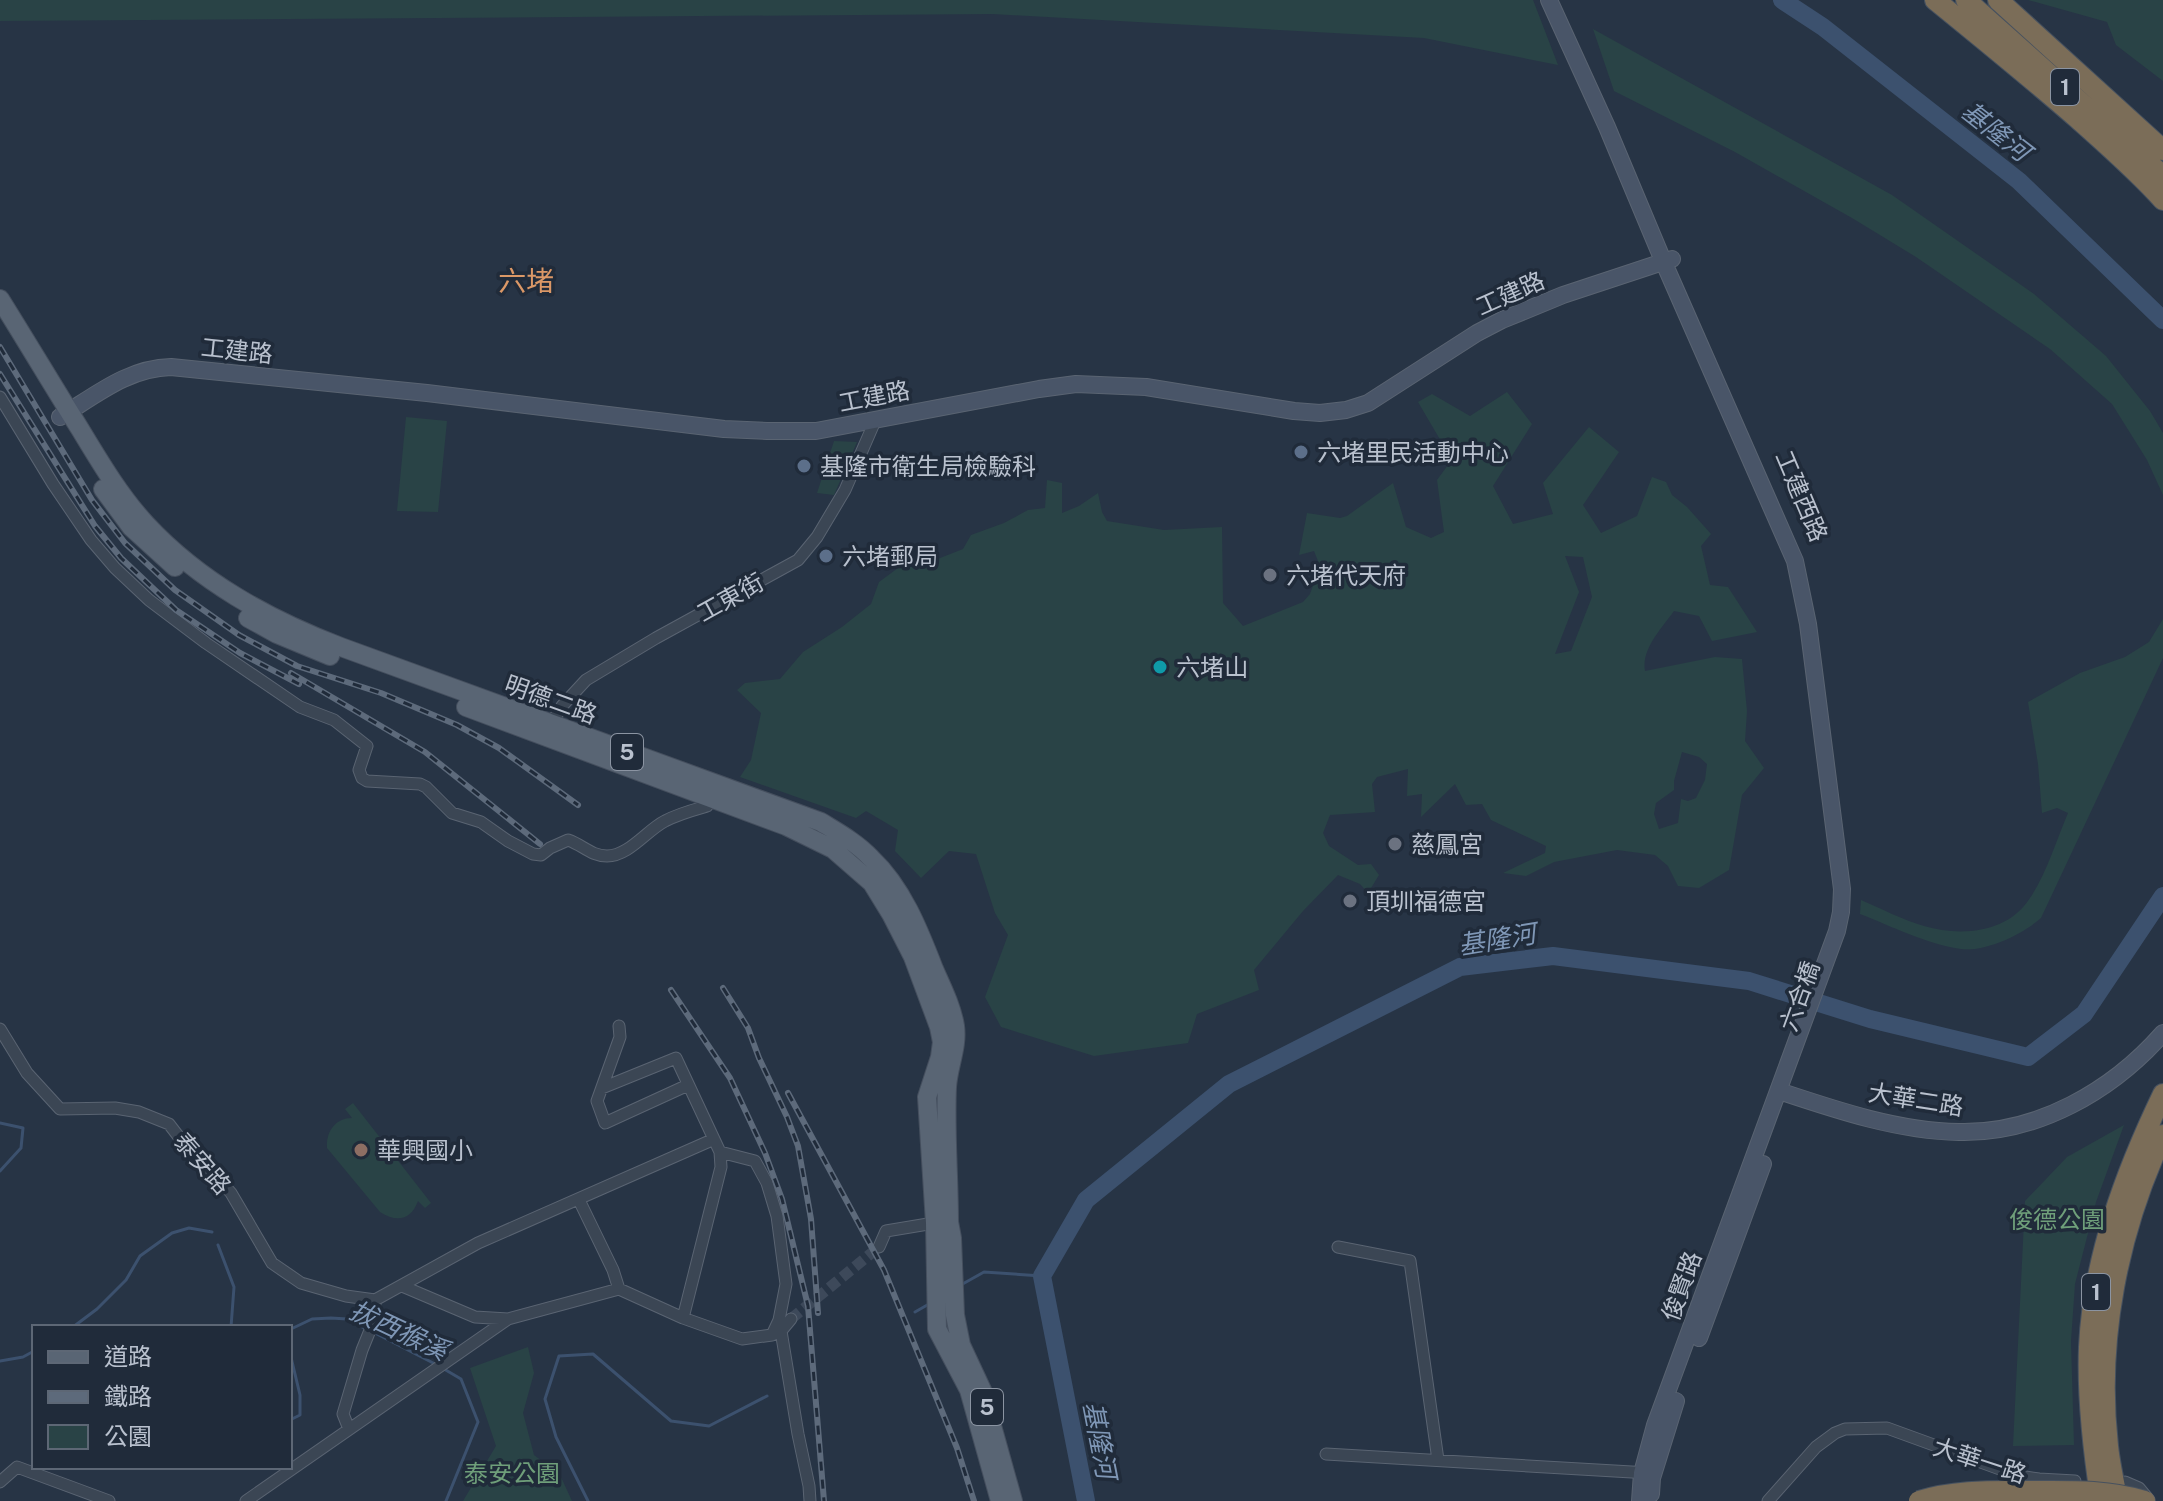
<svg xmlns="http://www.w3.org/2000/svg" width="2163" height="1501" viewBox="0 0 2163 1501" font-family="'Public Sans','Noto Sans TC',sans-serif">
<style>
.green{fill:#294346;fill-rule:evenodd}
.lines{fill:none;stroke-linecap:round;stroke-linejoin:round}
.stream{stroke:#3c516e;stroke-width:3}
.river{stroke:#3c516e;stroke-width:18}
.street-tunnel{stroke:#3d495a;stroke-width:11;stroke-dasharray:11 5.5;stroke-linecap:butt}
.street-casing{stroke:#5a6472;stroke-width:13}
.secondary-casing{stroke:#5a6472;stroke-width:18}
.primary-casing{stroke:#454f5e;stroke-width:20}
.highway-casing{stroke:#46515f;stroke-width:22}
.street{stroke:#3b4654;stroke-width:11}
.secondary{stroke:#495568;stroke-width:16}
.primary{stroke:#596574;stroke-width:18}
.highway{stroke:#7b6d58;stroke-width:20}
.rail-casing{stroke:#5d6a7b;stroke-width:6}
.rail{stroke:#202b3a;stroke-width:3;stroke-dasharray:9;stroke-linecap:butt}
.highway-bridge-casing{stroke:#46515f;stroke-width:22;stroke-linecap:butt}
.highway-bridge{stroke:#7b6d58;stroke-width:20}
.service-dot{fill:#5c6f8a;stroke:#202b3a;stroke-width:3}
.worship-dot{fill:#6b7280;stroke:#202b3a;stroke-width:3}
.culture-dot{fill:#0f9aa8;stroke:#202b3a;stroke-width:3}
.education-dot{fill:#8d6e63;stroke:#202b3a;stroke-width:3}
.labels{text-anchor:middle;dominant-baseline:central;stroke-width:7;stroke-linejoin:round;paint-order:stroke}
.shield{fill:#202b3a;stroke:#8b94a2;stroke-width:2}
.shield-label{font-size:22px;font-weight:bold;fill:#b9c1ce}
.street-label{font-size:24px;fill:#b9c1ce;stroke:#202b3a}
.poi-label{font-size:24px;fill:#b9c1ce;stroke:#202b3a;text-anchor:start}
.park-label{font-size:24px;fill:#6f9f7a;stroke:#202b3a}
.water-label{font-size:26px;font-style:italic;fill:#7f97b6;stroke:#202b3a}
.quarter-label{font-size:28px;fill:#db9867;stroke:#202b3a}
</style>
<rect width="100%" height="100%" fill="#273445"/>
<path class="green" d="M0,0H1533L1558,65L1424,38L993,14L0,21Z
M2028,0H2163V81L2116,45L2107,22Z
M1593,29L1892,195L2034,294L2106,356L2150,411L2163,433V495L2147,460L2112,404L2050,349L1916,257L1852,218L1735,152L1614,91Z
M1507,392L1532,424L1493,486L1513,524L1553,514L1543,483L1589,427L1619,452L1583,505L1601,533L1637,516L1652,477L1666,482L1672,495L1687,507L1711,534L1701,546L1710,585L1728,587L1757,632L1712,641L1699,616L1674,611C1662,628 1641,649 1645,671L1715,657L1742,659L1747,711L1745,741L1764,768L1742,795L1729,870L1699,888L1678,886L1668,866L1655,855L1617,850L1554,862L1526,876L1503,873L1545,853L1546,846L1491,820L1482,804L1466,805L1455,784L1421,817L1422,794L1407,796L1408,769L1377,777L1372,784L1375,812L1330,815L1323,833L1329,846L1358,865L1371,864L1379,875L1368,893L1360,884L1338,875L1303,911L1254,970L1259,990L1197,1014L1188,1043L1094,1056L1001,1027L985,997L1008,935L995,913L976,854L949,851L921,878L895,851L898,830L866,811L856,818L740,777L751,760L761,713L737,690L745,683L780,679L803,652L842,627L871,604L879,582L917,554L930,562L963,549L971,535L1004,523L1028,510L1045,508L1047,480L1062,483V513L1079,506L1098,493L1102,512L1107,521L1164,530L1222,527L1223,603L1243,626L1303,602L1310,594L1320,566L1314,551L1299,555L1307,513L1340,518L1347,516L1393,483L1406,527L1431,538L1444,532L1437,480L1448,465L1445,448L1418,402L1432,394L1470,416ZM1565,556L1583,557L1592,597L1571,651L1555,654L1579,592ZM1682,752L1699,757L1707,764L1705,780L1696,798L1688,801L1681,799L1678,823L1659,829L1654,814L1656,803L1674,790V781Z
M406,417L447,421L438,512L397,511Z
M834,441L857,442L834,495L817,493Z
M2163,619V658L2041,918C2023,934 1986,952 1961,949C1929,945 1891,926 1860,914L1861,900C1882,909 1903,920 1924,926C1961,937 2008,933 2030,898C2047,873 2056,841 2068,813L2057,808L2042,813L2038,764L2028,702L2080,673L2125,657L2149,642Z
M353,1103L431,1203L425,1208L418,1201C411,1220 397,1223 380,1212L327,1148C326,1132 335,1118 352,1118L345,1109Z
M2124,1125L2096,1202L2075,1284L2071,1341L2074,1445L2013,1446L2025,1201L2067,1157Z
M528,1347L534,1373L523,1413L534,1455L560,1475L572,1501H463L496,1446L470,1368Z"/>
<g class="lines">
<path class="stream" d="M0,1123L23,1128L21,1148L0,1171
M218,1245L234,1287L231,1327
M959,1286L984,1272L1042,1276
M915,1312L929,1304
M73,1327L97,1309L126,1280L140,1256L172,1233L189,1228L212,1232
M373,1332L437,1365
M290,1333L291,1329L312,1319L331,1318L347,1319L366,1329
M290,1353L300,1395V1415L290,1420
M0,1361L23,1357L34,1351
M444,1369L461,1379L478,1422L446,1501
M588,1501L556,1437L545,1399L559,1356L593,1354L671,1421L709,1426L767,1396"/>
<path class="river" d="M1782,0L1823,27L2019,181L2163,320
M1086,1501L1042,1276L1086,1200L1229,1084L1460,967L1553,956L1749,981L1870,1019L2028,1057L2084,1014L2163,896"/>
<path class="street-tunnel" d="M791,1319L879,1247"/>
<g class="street-casing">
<path id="street" d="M0,397L53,484L91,540L115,568L149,600L206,643L300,707L334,720L367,746L359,770L362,778L367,781L420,784L426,787L452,813L481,822L508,841L533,854L541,855L550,848L568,840C583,845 591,856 607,856C629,856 647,830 665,821C678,814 693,810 707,806
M548,729L562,706L586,680L656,638L798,560L817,537L845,490L875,421
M619,1026L620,1037L597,1101L605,1123L688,1085
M0,1029L27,1073L60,1109L115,1108L139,1112L169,1124L192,1154L213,1173L231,1193L272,1263L301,1283L346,1296L375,1300L478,1243L712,1140
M602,1088L676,1058L720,1152L721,1167L683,1318
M720,1152L755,1161L767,1183L777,1216L786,1284L779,1320L772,1335
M579,1200L613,1270L619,1289L683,1318L742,1339L772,1335L781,1331L791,1319
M879,1247L886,1231L940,1222
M1338,1247L1410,1261L1438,1460
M402,1286L475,1317L508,1319
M781,1331L798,1434L809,1486L810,1501
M349,1429L343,1414L362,1350L375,1318V1300
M1326,1454L1649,1473
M0,1482L17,1467L109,1501
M2125,1482L2139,1488L2149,1500
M246,1501L508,1319L619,1289
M1768,1501L1816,1447L1835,1433L1845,1429L1887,1428L2019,1476L2039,1479L2075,1481"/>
</g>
<g class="secondary-casing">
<path id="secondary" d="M1549,0L1607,127L1664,263L1795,561L1808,624L1842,889L1841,912L1837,931L1655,1425L1642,1473L1640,1501
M60,417C96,395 128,368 171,367L427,393L724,429L767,431H816L1039,389L1076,384L1146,387L1294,411L1320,413L1346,410L1368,403L1477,333L1502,320L1563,295L1672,259
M1779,1091C1836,1110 1898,1131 1959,1132C2037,1134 2112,1091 2163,1033
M1699,1338L1763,1164
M1651,1494L1652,1478L1676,1401"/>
</g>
<g class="primary-casing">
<path id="primary" d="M0,299C27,342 53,386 80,429C100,462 120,496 146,524C200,582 268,619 341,647L821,822C839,833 857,843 871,858C902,887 919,930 934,969C942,987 952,1007 955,1026C958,1047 948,1067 947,1087C945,1132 949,1177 949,1222L952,1238L955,1315L961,1345L982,1390L1013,1501
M103,489L131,527L175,567
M248,618L277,634L330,656
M466,707L786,826L833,849L872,883L891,914L913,957L939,1027L942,1042L940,1057L927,1097L935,1223L937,1329L969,1390L1000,1501"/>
</g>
<g class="highway-casing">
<path id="highway" d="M1935,0C1983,39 2031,78 2078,119C2107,145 2137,171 2163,200
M1966,0L2163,176
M1998,0L2163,150
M2101,1501C2093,1450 2087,1399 2089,1347C2093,1259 2125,1173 2163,1094
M2118,1501C2114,1483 2110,1465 2108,1446C2096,1340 2118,1231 2163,1135"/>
</g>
<use href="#street" class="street"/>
<use href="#secondary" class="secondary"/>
<use href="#primary" class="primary"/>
<use href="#highway" class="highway"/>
<g class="rail-casing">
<path id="rail" d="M0,347L92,500L125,543L175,590L239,635L297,666L381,693L457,725L499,748L578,805
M0,374L95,526L121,558L176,610L240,653L299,684
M291,673L425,752L540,844
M723,988L748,1028L759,1058L787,1117L798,1146L811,1219L818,1313
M671,990L730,1078L765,1153L782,1199L808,1306L824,1501
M788,1093L884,1270L957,1448L974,1501"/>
</g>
<use href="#rail" class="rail"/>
<g class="highway-bridge-casing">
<path id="highway-bridge" d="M1919,1501C1954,1490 1990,1491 2026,1491C2066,1491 2106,1489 2145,1501"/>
</g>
<use href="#highway-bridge" class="highway-bridge"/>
</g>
<g class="service-dot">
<circle cx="1301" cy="452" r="8"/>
<circle cx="804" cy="466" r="8"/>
<circle cx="826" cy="556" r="8"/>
</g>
<g class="worship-dot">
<circle cx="1270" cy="575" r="8"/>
<circle cx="1395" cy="844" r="8"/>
<circle cx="1350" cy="901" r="8"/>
</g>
<circle class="culture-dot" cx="1160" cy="667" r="8"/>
<circle class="education-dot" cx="361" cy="1150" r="8"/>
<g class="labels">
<g class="shield">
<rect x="2051" y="69" width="28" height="36" rx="6"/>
<rect x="611" y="734" width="32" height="36" rx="6"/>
<rect x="2082" y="1274" width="28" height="36" rx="6"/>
<rect x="971" y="1389" width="32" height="36" rx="6"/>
</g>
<g class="shield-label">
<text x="2065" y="87">1</text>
<text x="627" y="752">5</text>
<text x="2096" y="1292">1</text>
<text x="987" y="1407">5</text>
</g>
<g class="street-label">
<text transform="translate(1510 293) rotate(-24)">工建路</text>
<text transform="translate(237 350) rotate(6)">工建路</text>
<text transform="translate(874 396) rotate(-11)">工建路</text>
<text transform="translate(1802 496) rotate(67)">工建西路</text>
<text transform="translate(730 597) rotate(-29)">工東街</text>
<text transform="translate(551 699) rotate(20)">明德二路</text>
<text transform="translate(1799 996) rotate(-70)">六合橋</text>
<text transform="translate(1916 1099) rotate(9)">大華二路</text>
<text transform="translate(203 1163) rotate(49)">泰安路</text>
<text transform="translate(1681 1286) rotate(-70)">俊賢路</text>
<text transform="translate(1980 1460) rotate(18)">大華一路</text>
</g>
<g class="poi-label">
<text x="1317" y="452">六堵里民活動中心</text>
<text x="820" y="466">基隆市衛生局檢驗科</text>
<text x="842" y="556">六堵郵局</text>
<text x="1286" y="575">六堵代天府</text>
<text x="1176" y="667">六堵山</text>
<text x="1411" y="844">慈鳳宮</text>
<text x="1366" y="901">頂圳福德宮</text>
<text x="377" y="1150">華興國小</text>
</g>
<g class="park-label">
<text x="2057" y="1219">俊德公園</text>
<text x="512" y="1473">泰安公園</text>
</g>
<g class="water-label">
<text transform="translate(1996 131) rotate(38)">基隆河</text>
<text transform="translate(1497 939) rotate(-9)">基隆河</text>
<text transform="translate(399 1330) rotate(25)">拔西猴溪</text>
<text transform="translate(1100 1440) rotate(79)">基隆河</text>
</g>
<g class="quarter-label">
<text x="526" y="280">六堵</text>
</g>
</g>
<rect x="32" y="1325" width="260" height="144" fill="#202b3a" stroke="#5d6775" stroke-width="2"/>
<rect x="48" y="1351" width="40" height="12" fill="#596574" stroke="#5d6775" stroke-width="2"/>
<text x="104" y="1365" font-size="24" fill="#b9c1ce">道路</text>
<rect x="48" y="1391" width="40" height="12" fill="#5d6a7b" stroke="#5d6775" stroke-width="2"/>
<text x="104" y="1405" font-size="24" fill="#b9c1ce">鐵路</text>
<rect x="48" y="1425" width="40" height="24" fill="#294346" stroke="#5d6775" stroke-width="2"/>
<text x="104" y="1445" font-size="24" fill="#b9c1ce">公園</text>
</svg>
